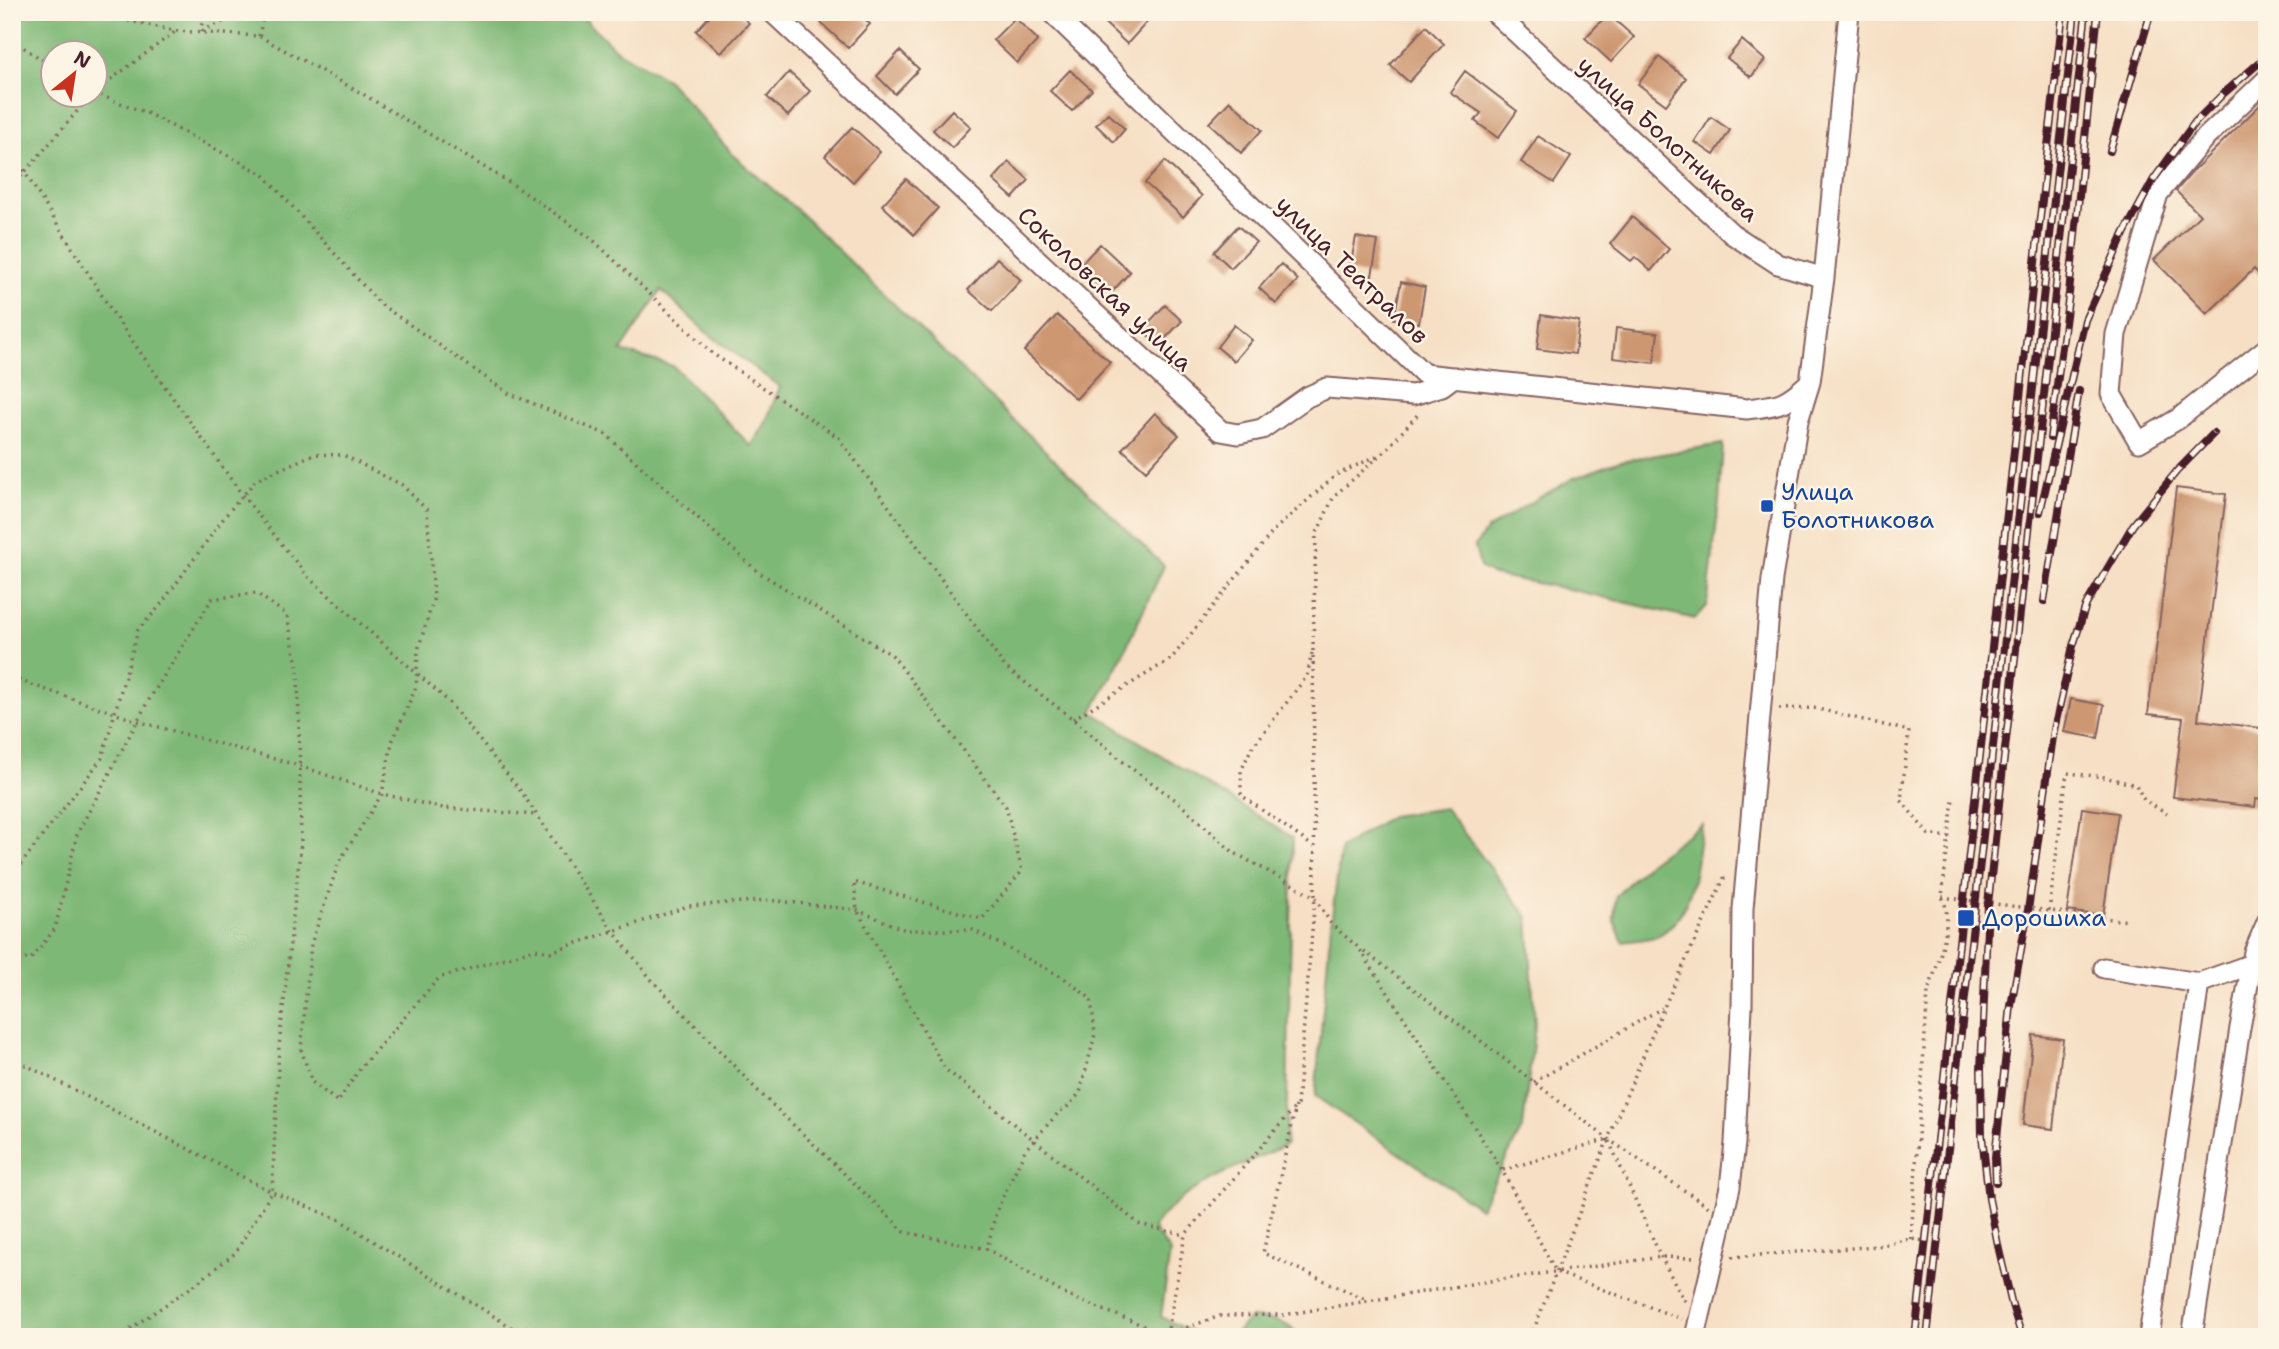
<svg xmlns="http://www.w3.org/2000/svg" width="2279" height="1349" viewBox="0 0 2279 1349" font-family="'Shantell Sans',sans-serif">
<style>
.forest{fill:#7eb876;stroke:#646c50;stroke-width:2;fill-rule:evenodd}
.building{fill:#cd9771}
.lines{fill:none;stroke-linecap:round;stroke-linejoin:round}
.minor-casing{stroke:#866261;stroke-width:23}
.path{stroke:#866261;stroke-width:3.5;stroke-dasharray:2 5;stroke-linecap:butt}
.minor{stroke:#fff;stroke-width:19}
.rail-casing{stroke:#4a1f2b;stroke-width:8}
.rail{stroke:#fcf5e5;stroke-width:5;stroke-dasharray:16;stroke-linecap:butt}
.transit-dot{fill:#1a4fb4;stroke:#fcf5e5;stroke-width:2.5}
.labels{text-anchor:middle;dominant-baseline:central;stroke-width:5;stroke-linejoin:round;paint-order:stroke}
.street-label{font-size:24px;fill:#4a1f2b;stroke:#fcf5e5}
.transit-label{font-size:24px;fill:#164399;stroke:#fcf5e5;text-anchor:start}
</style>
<rect width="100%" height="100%" fill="#fcf5e5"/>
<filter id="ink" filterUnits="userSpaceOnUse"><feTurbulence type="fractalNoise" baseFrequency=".0143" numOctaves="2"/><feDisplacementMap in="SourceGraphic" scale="14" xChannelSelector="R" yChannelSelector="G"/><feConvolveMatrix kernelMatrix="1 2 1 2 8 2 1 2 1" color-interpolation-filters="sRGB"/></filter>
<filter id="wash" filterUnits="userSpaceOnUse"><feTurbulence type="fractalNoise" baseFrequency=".00686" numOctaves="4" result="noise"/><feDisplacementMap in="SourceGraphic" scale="28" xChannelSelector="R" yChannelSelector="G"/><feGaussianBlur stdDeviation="1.57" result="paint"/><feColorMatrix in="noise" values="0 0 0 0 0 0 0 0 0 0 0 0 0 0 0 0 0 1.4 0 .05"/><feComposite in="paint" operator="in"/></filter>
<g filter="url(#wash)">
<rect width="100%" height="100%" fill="#f6dfc4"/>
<path class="forest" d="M12,12H578L615,49L668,80L734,156L797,210L1164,566L1122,656L1092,712L1293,838L1286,1145C1239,1167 1184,1184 1153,1228L1170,1252L1161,1317L1201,1337H12ZM52,52H94V94H52ZM661,290L706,332L780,387L764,426L751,446L673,366L621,351Z
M1723,444L1719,502L1707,606L1695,619L1573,590L1493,575L1480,567L1475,546L1487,530L1533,501L1574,478L1620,461Z
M1445,808L1528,917L1535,1025L1523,1127L1480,1208L1315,1096L1331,924L1341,848L1391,816Z
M1702,824C1695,861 1696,911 1661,934C1652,940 1634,940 1623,942L1614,921L1616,896L1650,862Z
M1250,1318C1271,1319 1286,1320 1301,1337H1232Z"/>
<g id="blocks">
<path class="building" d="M713,12H737L749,23L721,53L696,31Z
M829,12H857L870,24L848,48L820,22Z
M1093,12H1139L1148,21L1127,44Z
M1608,14L1634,37L1611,62L1585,38Z
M1015,18L1038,40L1017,63L993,40Z
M1426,26L1444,44L1409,82L1390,65Z
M1742,40L1765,60L1751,77L1727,58Z
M900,51L919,69L895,94L877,76Z
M1659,57L1686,78L1666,105L1638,84Z
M1070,70L1092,90L1072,111L1050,91Z
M1465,71L1517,111L1498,138L1475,121L1481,113L1450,92Z
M789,72L810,91L788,116L767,97Z
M2267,98V282L2254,269L2207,314L2154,260L2200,215L2176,191L2194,170Z
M1230,101L1262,130L1241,153L1209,123Z
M952,110L971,127L952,148L933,130Z
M1108,113L1125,129L1114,142L1096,125Z
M1711,117L1730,130L1714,155L1695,142Z
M852,127L880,152L853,182L825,156Z
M1538,136L1571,157L1554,183L1521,162Z
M1165,161L1202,196L1183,217L1145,183Z
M1009,162L1029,180L1013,198L993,180Z
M906,179L938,208L914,235L882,205Z
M1632,217L1669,249L1651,271L1635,257L1631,261L1610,244Z
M1238,226L1256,242L1231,268L1214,252Z
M1356,237L1378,241L1372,276L1349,272Z
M1100,244L1130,272L1111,293L1080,265Z
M997,258L1021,280L992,311L968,290Z
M1281,264L1298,280L1276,304L1259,288Z
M1401,282L1425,287L1419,323L1394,319Z
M1165,305L1182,321L1159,345L1142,330Z
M1057,315L1110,362L1076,399L1024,351Z
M1541,315L1579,321L1575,354L1537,349Z
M1234,325L1252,340L1234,361L1217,347Z
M1616,328L1658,333L1654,363L1613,358Z
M1155,413L1179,435L1146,471L1122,449Z
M2176,488L2226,494L2198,720L2267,729V801L2256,799L2255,807L2173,797L2183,718L2148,714Z
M2071,699L2104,705L2098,738L2064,732Z
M2082,808L2118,813L2103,916L2067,911Z
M2033,1035L2063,1039L2053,1129L2023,1125Z"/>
</g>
</g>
<g filter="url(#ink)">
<use href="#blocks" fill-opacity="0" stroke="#866261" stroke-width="2"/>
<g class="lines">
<g class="minor-casing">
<path id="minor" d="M772,12L1221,431L1238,434L1262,429L1307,397L1327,388L1413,395L1442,386L1454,377
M1051,12L1424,374L1747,409C1780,405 1785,405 1810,382
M1494,12L1732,234L1778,264L1824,278
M2267,79L2202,141L2158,194L2116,334L2111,394L2139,442L2178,419L2267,348
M2104,968L2199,983L2252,964
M1695,1337L1730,1187L1735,1143L1742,1007L1743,909L1772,579L1798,421L1810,382L1824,278L1849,12
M2149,1337L2199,983
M2192,1337L2240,1028L2254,952L2267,922"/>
</g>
<path class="path" d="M87,12L176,31L259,36L361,93L512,184L592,239L713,354L839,438L1005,667L1073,719L1127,765L1177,801L1233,852L1315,897L1331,924L1359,948L1502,1170L1556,1272L1682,1319
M202,31L245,12
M200,32L205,12
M259,36L264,12
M12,40L52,66
M94,92L176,31
M94,93L147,113L263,174L380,304L508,393L605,434L757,571L893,656L1006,807L1022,871L982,919L854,882L857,910L945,1069L1139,1224L1185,1235
M12,152L118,321L243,496L308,577L447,700L523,794L613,931L651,979L757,1090L905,1232L987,1249L1066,1295L1167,1335
M12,187L92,94
M1312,653L1307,676L1251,749L1241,771V795L1314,847
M12,678L137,721L300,766L382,794L443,808L537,815
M1779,709L1814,708L1909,731L1901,800L1928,834L1949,837
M1073,719L1171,659L1274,530L1336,475L1379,455
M12,876L102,758L138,630L159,607L226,515L256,480L314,454L343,455L402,485L427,510L434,597L418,650L416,687L392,742L382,794L339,862L311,944L301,1049L312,1082L338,1102L361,1067L439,978L535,949L550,952L689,906L769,900L857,910L905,930H973L1064,978L1091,999L1095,1034L1080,1093L1067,1107L1059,1112L1025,1150L996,1212L987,1249
M1942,897L2128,921
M2049,911L2067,773L2104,777L2136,785L2144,800L2167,814
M1364,951L1608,1139L1709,1207
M12,954L30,960L55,929L77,834L147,703L212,599L256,593L287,615L298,669L301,842L279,1046L272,1192L235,1253L193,1286L118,1337
M12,1058L272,1192L338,1219L527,1337
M1534,1082L1662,1008
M1296,1106L1263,1253L1365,1299
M1503,1170L1608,1139L1661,1257L1685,1302
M1911,1239L1928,991C1937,967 1955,919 1942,897L1953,798
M1732,1257L1878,1246L1911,1239L1926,1241
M1167,1335L1185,1235L1297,1105L1315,897L1313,647L1316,535L1334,496L1384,452L1420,412
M1160,1337L1220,1316L1283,1315L1483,1282L1661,1257L1696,1258
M1531,1337L1608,1139L1664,1007L1726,874"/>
<use href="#minor" class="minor"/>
<g class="rail-casing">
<path id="rail" d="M2110,151L2151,12
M2050,438L2069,293L2098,12
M2040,512L2085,320L2125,232L2154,179L2195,122L2223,94L2267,56
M2044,601L2079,391
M1996,1182L1995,1157L2011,1006L2028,910L2054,730L2073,646L2086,605L2133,525L2177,471L2214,433
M1915,1337L2063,12
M1927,1337L2075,12
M2022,1337L2012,1305L1999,1250L1989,1199L1982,1136L1981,1070L1988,904L2086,12"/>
</g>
<use href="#rail" class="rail"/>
</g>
</g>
<g class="transit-dot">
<rect x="1760" y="499" width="14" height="14" rx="3.5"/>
<rect x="1957" y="909" width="18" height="18" rx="3.5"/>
</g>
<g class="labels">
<g class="street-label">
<text transform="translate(1668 139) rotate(42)">улица Болотникова</text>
<text transform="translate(1352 270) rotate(44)">улица Театралов</text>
<text transform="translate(1105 289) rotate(43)">Соколовская улица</text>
</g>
<g class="transit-label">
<text x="1781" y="492">Улица<tspan x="1781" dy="28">Болотникова</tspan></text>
<text x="1982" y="918">Дорошиха</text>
</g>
</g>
<rect width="2279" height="1349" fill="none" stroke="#fcf5e5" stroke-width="42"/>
<g transform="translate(74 74) rotate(30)"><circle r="33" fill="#fcf5e5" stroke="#b59f9b" stroke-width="2"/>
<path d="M0-5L12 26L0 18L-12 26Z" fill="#c8321e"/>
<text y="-10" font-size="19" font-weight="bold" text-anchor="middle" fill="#4a1f2b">N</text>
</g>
</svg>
